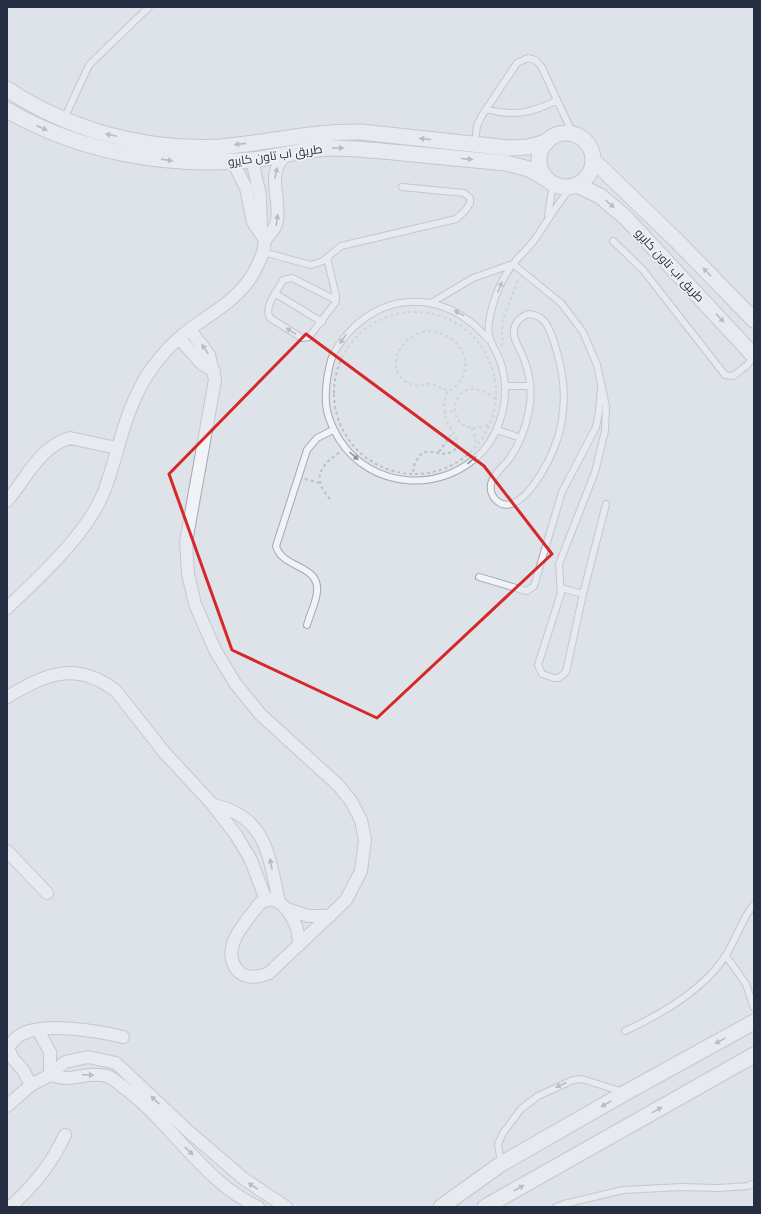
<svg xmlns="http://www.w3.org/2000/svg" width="761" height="1214" viewBox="0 0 761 1214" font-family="'Open Sans',Cairo,sans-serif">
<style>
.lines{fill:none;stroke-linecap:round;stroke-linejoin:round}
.service-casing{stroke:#a3a8b3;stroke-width:8}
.minor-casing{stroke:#a3a8b3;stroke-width:14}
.tertiary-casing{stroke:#a3a8b3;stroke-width:17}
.path{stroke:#bcc0c8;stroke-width:2;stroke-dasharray:3 3;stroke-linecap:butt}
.service{stroke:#f1f3f7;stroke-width:6}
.minor{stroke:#f1f3f7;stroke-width:12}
.tertiary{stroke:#f1f3f7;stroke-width:15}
.oneway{fill:#8c909c}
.marked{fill:none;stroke:#d62828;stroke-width:3;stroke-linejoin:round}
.labels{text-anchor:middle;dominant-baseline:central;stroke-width:3.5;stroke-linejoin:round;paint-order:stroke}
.street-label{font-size:12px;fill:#262e41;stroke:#eef1f6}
</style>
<rect width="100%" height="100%" fill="#dee2e9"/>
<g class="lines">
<g class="service-casing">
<path id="service" d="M486,109C512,117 533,113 557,100
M64,119L89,65L149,7
M475,143L477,126L481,117L517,63L528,58L535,60L541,66L573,134
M548,215L553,184
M613,241L643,270L725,375L733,376L746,366L754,357
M263,252L311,265L323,261L341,246L456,219L465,211L470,203V198L464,193L402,187
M327,258L336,296L335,303L309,337L302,338L270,318C263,307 278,290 283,280L292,278L336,300
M513,264L561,303L583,332L597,365L606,406L605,431L595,472L559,564L561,593L538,665L542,674L554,678H559L566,672L583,594L606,504
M276,294L322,322
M431,303L473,278L513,264
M528,314C544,315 548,325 553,339C561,362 566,385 563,410C562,422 560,434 555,445C550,462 519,520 497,501C492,497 490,490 491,484C493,474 504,466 510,458C520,443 526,427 529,410C532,394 530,375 524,359C521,350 512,339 514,329C515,321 521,317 528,314Z
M488,339C452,297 397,287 354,327C345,336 335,348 331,360C327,375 325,389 326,404C327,416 333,429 339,439C371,490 443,494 483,451C502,429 510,395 502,367C497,348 486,342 489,322C492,302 501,279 513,264C520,255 529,248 535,239C548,221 557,203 572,187
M505,386H529
M497,430L521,438
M479,577L523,590L527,591L534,586L562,492L596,427L599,412L601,388
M561,588L583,594
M307,625C310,614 316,603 317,592C320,564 282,569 276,546L307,450L317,438L333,430
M726,956L746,984L754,1008
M625,1031C662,1014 704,990 726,955C736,939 742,919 754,904
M501,1163L498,1144L503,1133L521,1109L538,1096L573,1080L582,1079L623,1092
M556,1207L564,1204L623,1190L682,1187L719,1188L748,1186L754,1183"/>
</g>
<g class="minor-casing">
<path id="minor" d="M252,160L260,195L261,230
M233,162L246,188L253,222L265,240
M190,330L209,355L215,380L186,542L188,574L195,604L215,650L235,683L260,714L338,785L351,801L361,820L365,840L361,871L346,900L269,973C260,977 251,979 242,974C238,972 236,969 234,965C223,943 248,920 260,903L270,899L279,902C292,913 299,927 299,945
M179,338L202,364L214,371
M7,501C26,479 40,446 70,438L117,448
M7,608C39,578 90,531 105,489C120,448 125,406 152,368C161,356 172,343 185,333C209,314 236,302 253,274C257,267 260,260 263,252C264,249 264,244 265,240C270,233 276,229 277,220C281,195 265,176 286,154
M7,697C46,674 76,660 116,691L164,752L213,805L236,835L250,858L266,900
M213,805C267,816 269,857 279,902
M7,851L47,893
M287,909L308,916H330
M38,1030L50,1052V1075
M8,1049L14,1060L23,1070L31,1085
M7,1050C11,1043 15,1037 22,1034C44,1022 99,1031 123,1037
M50,1075C55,1076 60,1078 65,1078C79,1078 91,1072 107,1076C114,1078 121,1086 127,1090C172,1124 205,1183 258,1207
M7,1106L31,1085L50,1075L65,1062L88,1057L116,1063L188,1131L244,1179L286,1207
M10,1207C34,1186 52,1163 65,1135"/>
</g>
<g class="tertiary-casing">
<path id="tertiary" d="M7,89C68,130 147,151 220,147C267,143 313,131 361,132L509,148L528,147L547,142
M7,110C79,152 167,168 250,160C277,158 303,149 331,148C355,148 379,151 403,153C437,156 472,160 506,163L529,169L548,180
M539 160a27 27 0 1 1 54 0a27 27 0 1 1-54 0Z
M593,160L677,241L754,320
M577,185L600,196L625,217L754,356
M441,1207L501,1164L625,1093L754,1022
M485,1207L754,1055"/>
</g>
<path class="path" d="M334 393a81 81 0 1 1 162 0a81 81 0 1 1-162 0Z
M428,331C460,332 481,368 451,390C442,391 439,385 431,384C425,383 420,387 413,385C382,375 396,335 428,331Z
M501,346L503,343L502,332L503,319L519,278
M444,413L455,411
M488,425C444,441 447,381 479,390C485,391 491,396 496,399
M472,428L477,444
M439,452L453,432
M413,472L415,462L422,453C433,449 440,456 449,453C468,447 447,426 445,416C443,407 445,399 447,391
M305,479L320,483
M330,499C312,479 319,466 340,452"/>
<use href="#service" class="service"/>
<use href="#minor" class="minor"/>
<use href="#tertiary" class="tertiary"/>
</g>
<defs><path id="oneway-solid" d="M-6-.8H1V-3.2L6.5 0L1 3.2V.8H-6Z"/></defs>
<g class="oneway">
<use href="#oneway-solid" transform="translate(42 128) rotate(25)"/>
<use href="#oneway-solid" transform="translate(111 135) rotate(-168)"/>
<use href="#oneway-solid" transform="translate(425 139) rotate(-174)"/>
<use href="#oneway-solid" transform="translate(240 144) rotate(174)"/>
<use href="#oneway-solid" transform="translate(338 148) rotate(1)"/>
<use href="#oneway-solid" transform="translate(467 159) rotate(5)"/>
<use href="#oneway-solid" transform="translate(167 160) rotate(8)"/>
<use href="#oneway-solid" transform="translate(276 173) rotate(-78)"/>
<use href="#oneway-solid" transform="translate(610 204) rotate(42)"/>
<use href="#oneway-solid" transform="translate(277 220) rotate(-82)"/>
<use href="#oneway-solid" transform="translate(707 272) rotate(-134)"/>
<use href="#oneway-solid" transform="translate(500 287) rotate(-68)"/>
<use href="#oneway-solid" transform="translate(459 313) rotate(-151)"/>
<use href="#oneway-solid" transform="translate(720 318) rotate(48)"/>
<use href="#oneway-solid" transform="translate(291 331) rotate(-147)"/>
<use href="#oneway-solid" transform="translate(343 339) rotate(125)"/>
<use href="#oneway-solid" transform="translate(205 349) rotate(-124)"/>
<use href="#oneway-solid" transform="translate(354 456) rotate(42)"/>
<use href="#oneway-solid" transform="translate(472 460) rotate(-41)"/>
<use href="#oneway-solid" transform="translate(271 864) rotate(-101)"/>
<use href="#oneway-solid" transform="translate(720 1041) rotate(151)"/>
<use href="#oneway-solid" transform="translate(88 1075) rotate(2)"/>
<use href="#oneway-solid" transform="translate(561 1085) rotate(156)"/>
<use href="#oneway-solid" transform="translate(155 1100) rotate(-137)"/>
<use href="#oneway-solid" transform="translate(606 1104) rotate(150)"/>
<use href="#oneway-solid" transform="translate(657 1110) rotate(-29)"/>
<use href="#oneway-solid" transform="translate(189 1151) rotate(44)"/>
<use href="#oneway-solid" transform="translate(253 1186) rotate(-147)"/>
<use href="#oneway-solid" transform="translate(519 1188) rotate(-29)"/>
</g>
<path d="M0 0H761V1214H0ZM306,334L484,466L552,554L377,718L232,650L169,474Z" fill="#dee2e9" fill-opacity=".55" fill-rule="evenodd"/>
<path class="marked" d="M306,334L484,466L552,554L377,718L232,650L169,474Z"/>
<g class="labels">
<g class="street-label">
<text transform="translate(275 155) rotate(-8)">طريق اب تاون كايرو</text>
<text transform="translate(670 265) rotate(47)">طريق اب تاون كايرو</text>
</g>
</g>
<rect width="761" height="1214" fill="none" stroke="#262e41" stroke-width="16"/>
</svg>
